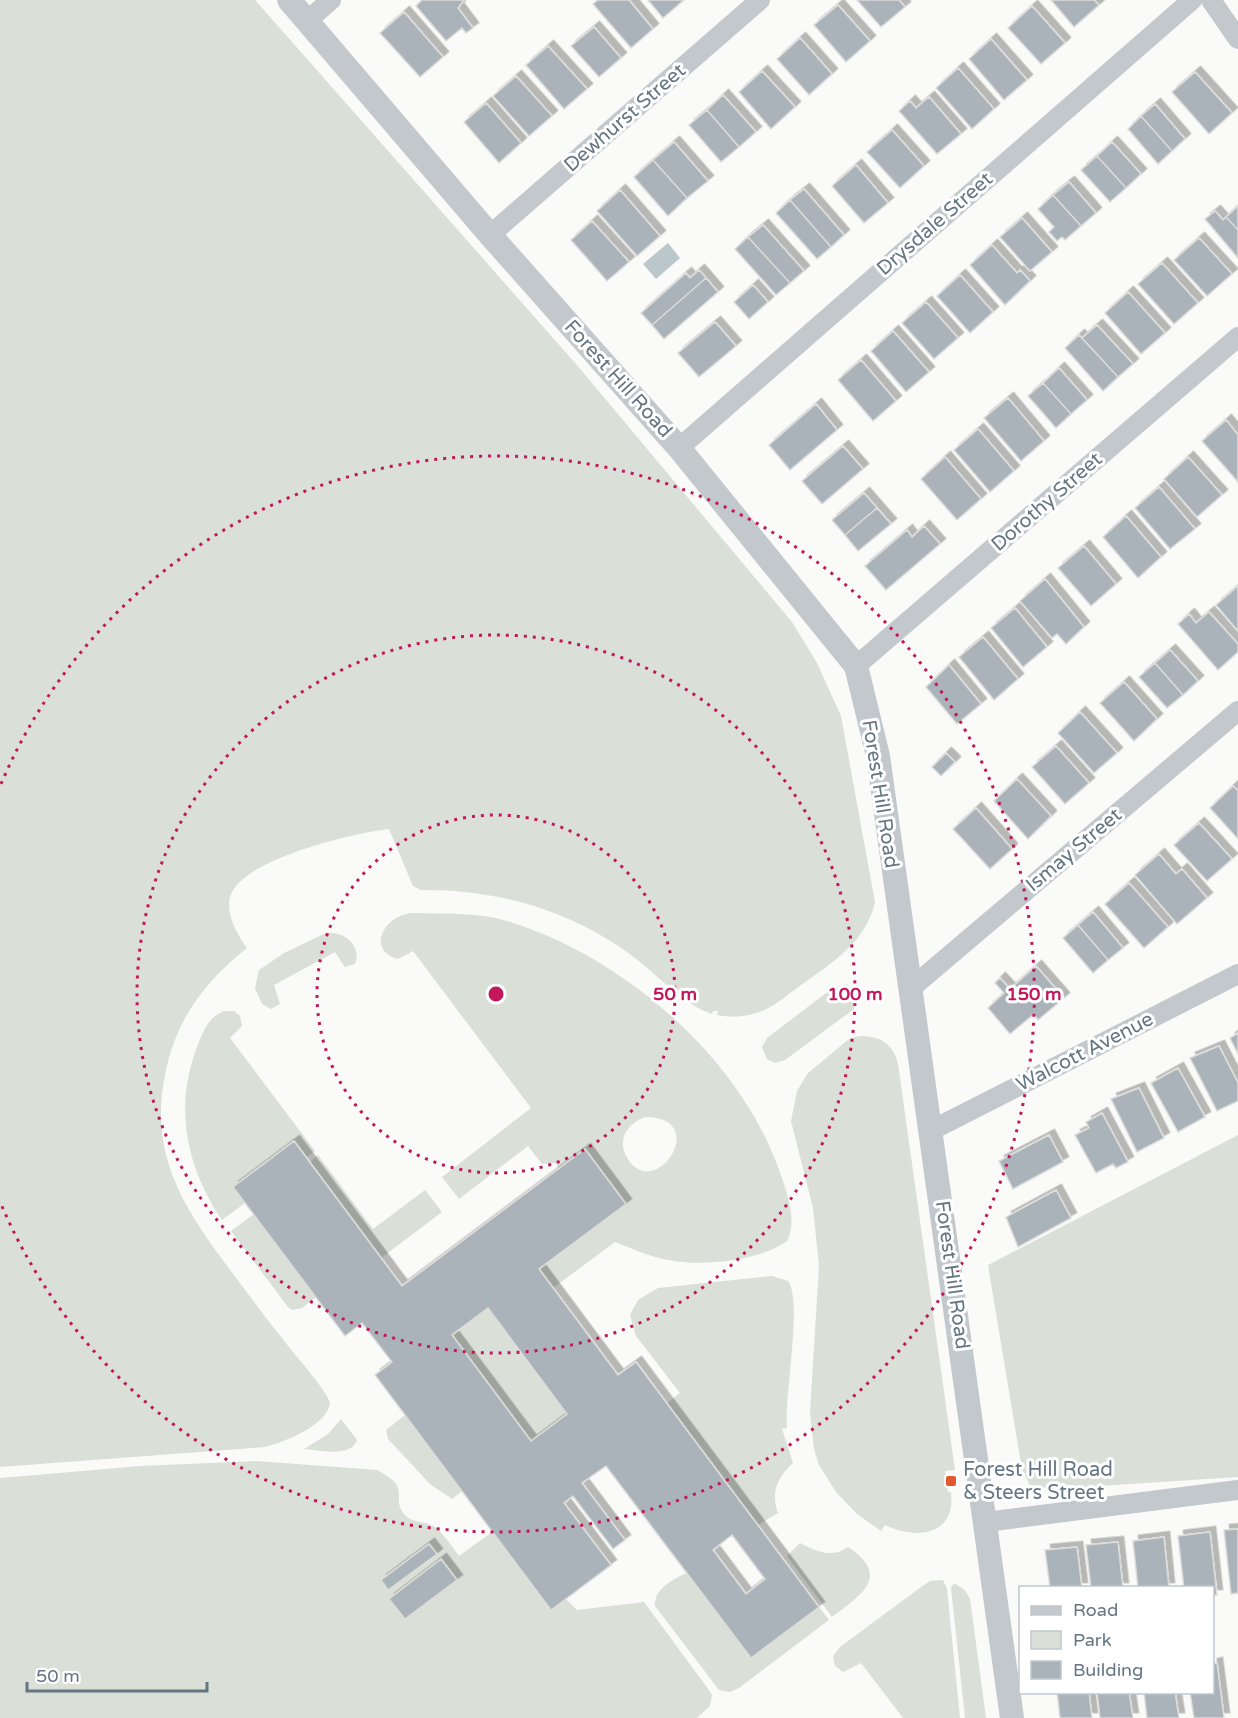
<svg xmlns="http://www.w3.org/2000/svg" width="1238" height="1718" viewBox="0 0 1238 1718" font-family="'Varela Round',sans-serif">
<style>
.green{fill:#dadfd7;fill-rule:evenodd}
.water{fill:#bbc7cb}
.building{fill:#aab3b9;stroke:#dcdcda;stroke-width:1.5;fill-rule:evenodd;filter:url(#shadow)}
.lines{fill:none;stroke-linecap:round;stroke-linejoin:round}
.minor{stroke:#c3c8cc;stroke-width:20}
.tertiary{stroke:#c3c8cc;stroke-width:24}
.ring{fill:none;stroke:#c2185b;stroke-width:3;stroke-dasharray:3 6}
.poi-dot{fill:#e4572e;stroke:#fff;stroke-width:2}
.labels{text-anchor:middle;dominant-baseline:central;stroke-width:6;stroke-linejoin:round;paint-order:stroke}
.street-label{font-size:20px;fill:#657683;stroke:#fff}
.poi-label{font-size:20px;fill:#657683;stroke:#fff;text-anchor:start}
.centre{fill:#c2185b;stroke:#fff;stroke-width:3}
.ring-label{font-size:18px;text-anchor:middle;font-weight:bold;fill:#c2185b;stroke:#fff;stroke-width:6;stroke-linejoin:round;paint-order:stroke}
</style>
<defs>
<filter id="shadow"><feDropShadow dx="5.5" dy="-5.5" stdDeviation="0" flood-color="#0004"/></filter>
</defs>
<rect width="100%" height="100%" fill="#fafaf8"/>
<path class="green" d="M0,0H255L576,364L792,622L817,663L841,716L875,902C866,942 832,963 801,985C789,994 776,1005 762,1011C747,1017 733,1018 717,1015L718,1011H713L712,1014C686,1006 657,975 635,958C573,911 498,889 421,890L413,886L389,829C353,833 249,858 232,892C223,910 236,933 247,948C204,982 175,1021 165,1075C149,1154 183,1207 228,1267C248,1294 268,1321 289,1347C302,1364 320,1382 330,1402C329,1425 284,1442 265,1447L0,1467Z
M412,913C443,914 476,912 507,921C619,955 734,1052 776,1162C784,1184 799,1219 787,1241C760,1261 701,1267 669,1260C650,1257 633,1249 615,1242L553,1288L539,1269L626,1204L585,1149L559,1168L555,1163L542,1164L528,1146L459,1199L442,1177L531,1108L413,951L398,959C367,951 382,916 412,913ZM646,1117C713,1118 653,1206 626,1156C617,1138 629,1122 646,1117Z
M326,933C344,931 362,945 355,964L345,967L335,952L274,985L280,1004L271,1009L262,1004L255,988L259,970L284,953Z
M847,984L857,993L854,1009L785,1060L775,1063L767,1059L762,1047L767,1038L834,987Z
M224,1011H234L240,1016L242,1026L230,1038L315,1151L222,1220C186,1167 174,1107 197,1047C203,1032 208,1017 224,1011Z
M859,1036C880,1036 893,1043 898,1064L955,1470L945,1471L948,1492H951C956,1536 916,1540 885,1525L881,1531L857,1514L836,1492L819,1465L814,1449L810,1412L819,1266L813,1208L791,1121L797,1091L808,1073L849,1039Z
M1238,1135V1477L1053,1489L1030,1486L1022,1469L988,1265Z
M318,1155L373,1229L425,1190L442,1212L381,1258L310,1162Z
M254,1214L316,1297L302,1308L292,1310L288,1307L231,1231Z
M772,1276L788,1281C803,1301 784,1395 787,1428L782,1429L793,1463C778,1477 770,1492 778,1513L758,1525L666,1404L680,1393L636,1336L630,1315L638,1300L658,1288Z
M488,1308L567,1414L531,1441L452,1335Z
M405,1415L462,1491L452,1499L430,1484L388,1439L386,1430Z
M341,1419L357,1440C351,1458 319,1450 304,1449L328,1434Z
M257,1461L377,1470C414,1489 389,1497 405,1515C412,1523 425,1521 435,1527C444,1534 452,1547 459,1556L492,1532L551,1610L566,1599L577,1610L644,1602L709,1690L712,1695L710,1706L697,1718H0V1478L141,1466Z
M800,1543C816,1551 833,1559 848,1547C892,1576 861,1595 832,1617L787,1556Z
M686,1573L751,1658L819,1607L829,1620L739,1688L730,1692L719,1690L655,1606C654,1588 673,1580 686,1573Z
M943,1580L947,1589L960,1718H903L861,1663L843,1672L835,1666L833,1656L840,1647L921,1587L930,1581Z
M954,1583L965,1590L970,1599L986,1718H965L951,1588Z"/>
<path class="water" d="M668,243L680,258L656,279L643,264Z"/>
<path class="building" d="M422,0H464L458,8L473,28L466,33L462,28L446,41L416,6Z
M598,0H629L653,29L631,48L593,4Z
M648,0H684L663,18Z
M857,0H899L905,7L881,27Z
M1051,0H1094L1099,5L1074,27Z
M838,5L870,41L846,62L814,25Z
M1032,6L1065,43L1041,64L1008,28Z
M404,12L443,57L420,77L380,33Z
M594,27L621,58L599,77L571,46Z
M800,38L832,74L809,95L777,59Z
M991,39L1027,80L1004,100L969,59Z
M548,46L587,89L564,109L526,65Z
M958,68L994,109L972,129L936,88Z
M762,71L795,107L771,129L739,92Z
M1195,72L1232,113L1209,134L1172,92Z
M516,76L552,116L529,136L493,96Z
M723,95L756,132L739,147L707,110Z
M929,97L961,134L937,154L899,111L910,101L916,108Z
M486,103L521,143L499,163L464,122Z
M1155,104L1185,139L1172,151L1141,116Z
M707,110L739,147L721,162L689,125Z
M1141,116L1172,151L1158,164L1128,129Z
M892,130L924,166L900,188L867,152Z
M674,142L708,181L687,198L653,160Z
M1112,142L1141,174L1126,188L1097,156Z
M1097,156L1126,188L1110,202L1081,170Z
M653,160L687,198L668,216L634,177Z
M856,165L888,203L864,223L832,186Z
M1069,182L1096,213L1081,226L1053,195Z
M804,189L844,235L831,247L790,200Z
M620,190L660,236L637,256L597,211Z
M1053,195L1081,226L1065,240L1062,237L1057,241L1049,232L1054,227L1038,209Z
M790,200L831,247L817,259L776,213Z
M1238,206V230L1226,217Z
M1215,211L1223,220L1226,217L1238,230V258L1205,219Z
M1022,218L1052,252L1030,271L1000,237Z
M592,221L629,262L607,281L571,240Z
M763,225L804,271L790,283L748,237Z
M748,237L790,283L776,295L735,249Z
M1199,238L1232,274L1207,296L1174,260Z
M992,245L1017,273L1020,270L1030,281L1005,305L970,265Z
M1162,263L1198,303L1174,324L1138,284Z
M699,270L706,278L652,325L641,313L686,273L690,278Z
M960,275L993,312L970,333L937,296Z
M706,278L718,292L664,339L652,325Z
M753,285L768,302L749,319L734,302Z
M1128,292L1165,333L1141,354L1105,313Z
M926,302L958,338L934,359L902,323Z
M715,322L736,346L699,377L678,353Z
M1097,325L1133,364L1118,377L1082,338Z
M893,331L929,372L906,392L871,351Z
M1079,335L1118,377L1103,391L1065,348Z
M861,360L896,401L873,421L838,380Z
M1059,368L1087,400L1071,414L1043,383Z
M1043,383L1071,414L1056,428L1028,396Z
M1008,398L1044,441L1021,461L984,418Z
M816,404L837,430L790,470L769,445Z
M1226,420L1238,435V482L1202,441Z
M978,429L1014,471L990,492L954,450Z
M843,446L863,469L822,504L802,481Z
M945,457L981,499L957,520L921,479Z
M1188,457L1222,495L1197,517L1164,479Z
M1159,487L1195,529L1170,549L1135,508Z
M864,493L877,508L845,535L832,520Z
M877,508L891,524L858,551L845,535Z
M1126,516L1161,557L1138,578L1103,537Z
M924,526L940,544L886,590L865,566L907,530L912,537Z
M1084,546L1116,584L1091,606L1058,568Z
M1045,579L1084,627L1066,644L1057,634L1052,638L1020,601Z
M1238,586V631L1216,605Z
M1015,608L1047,647L1023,667L991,628Z
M1209,612L1238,644V652L1218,670L1178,624L1189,614L1196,623Z
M983,637L1018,679L994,700L959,657Z
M1170,650L1198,681L1183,695L1155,663Z
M1155,663L1183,695L1167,708L1139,677Z
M949,665L981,704L957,724L926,687Z
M1124,682L1157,719L1134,741L1100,703Z
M1080,712L1117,753L1094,773L1058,733Z
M1056,746L1089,783L1065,804L1032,767Z
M946,753L955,762L941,776L932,767Z
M1017,779L1051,816L1028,839L994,801Z
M1233,786L1238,791V839L1210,808Z
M976,808L1012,849L990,869L953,829Z
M1199,823L1232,859L1207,881L1174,845Z
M1159,854L1176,874L1182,869L1207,898L1177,924L1135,875Z
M1129,883L1168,927L1144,948L1105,904Z
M1093,912L1123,948L1108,960L1078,925Z
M1078,925L1108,960L1093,973L1063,938Z
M1036,966L1064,998L1038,1020L1034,1014L1010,1034L988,1008L1004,993L995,983L1000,978L1010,989Z
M1238,1033V1054L1230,1038Z
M1219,1046L1238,1083V1101L1217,1111L1190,1058Z
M1178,1068L1205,1117L1178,1132L1151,1083Z
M1139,1088L1164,1138L1137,1152L1111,1099Z
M1102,1113L1128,1162L1116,1168L1113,1164L1096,1173L1075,1135L1089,1128L1086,1122Z
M1049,1135L1063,1162L1013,1189L999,1161Z
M294,1141L402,1286L585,1149L626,1204L539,1269L618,1375L636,1362L819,1607L751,1658L606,1466L582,1483L625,1540L613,1549L573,1496L564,1503L611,1565L551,1610L375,1375L392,1362L362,1323L345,1336L233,1187ZM488,1308L567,1414L531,1441L452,1335ZM732,1535L765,1579L746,1594L713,1550Z
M1056,1190L1071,1218L1018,1247L1006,1217Z
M1238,1529V1593L1231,1594L1224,1530Z
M1210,1532L1217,1595H1212V1588H1184L1178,1536Z
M1164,1537L1169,1588H1138L1133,1541Z
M1118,1542L1123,1588H1091L1086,1545Z
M429,1544L437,1554L388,1590L381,1580Z
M1077,1547L1082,1588H1050L1045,1550Z
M441,1559L457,1580L405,1619L389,1599Z
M1217,1663L1224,1718H1194L1190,1692H1212V1664Z
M1057,1692H1089L1092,1718H1060Z
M1097,1692H1129L1133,1718H1100Z
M1144,1692H1175L1179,1718H1147Z"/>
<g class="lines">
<path class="minor" d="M1211,0L1238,39
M307,21L331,0
M490,235L760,0
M679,448L1192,0
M856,666L1238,337
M910,989L1238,711
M932,1130L1238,974
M986,1522L1238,1490"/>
<path class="tertiary" d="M289,0L490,235L679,448L856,666L878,756L1012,1718"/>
</g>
<g class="ring">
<circle cx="496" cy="994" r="179"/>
<circle cx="496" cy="994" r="359"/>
<path d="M1 784A538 538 0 1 1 1 1204"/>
</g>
<rect class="poi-dot" x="945" y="1475" width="12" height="12" rx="3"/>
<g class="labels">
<g class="street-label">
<text transform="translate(625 118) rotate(-41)">Dewhurst Street</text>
<text transform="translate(935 224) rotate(-41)">Drysdale Street</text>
<text transform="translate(618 379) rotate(48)">Forest Hill Road</text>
<text transform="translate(1047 502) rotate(-41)">Dorothy Street</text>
<text transform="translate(880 794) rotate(81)">Forest Hill Road</text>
<text transform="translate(1074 850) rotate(-40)">Ismay Street</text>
<text transform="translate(1085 1052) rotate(-27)">Walcott Avenue</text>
<text transform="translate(952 1275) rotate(82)">Forest Hill Road</text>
</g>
<g class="poi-label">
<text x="963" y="1470">Forest Hill Road<tspan x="963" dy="23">&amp; Steers Street</tspan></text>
</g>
</g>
<circle cx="496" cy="994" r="9" class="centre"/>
<g class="ring-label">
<text x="675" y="1000">50 m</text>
<text x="855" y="1000">100 m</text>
<text x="1034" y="1000">150 m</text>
</g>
<rect x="1019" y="1586" width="195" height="108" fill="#ffffff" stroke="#c1c8cd" stroke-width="1.5"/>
<rect x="1031" y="1606" width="30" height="9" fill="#c3c8cc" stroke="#c1c8cd" stroke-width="1.5"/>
<text x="1073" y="1616" font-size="18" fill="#657683">Road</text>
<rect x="1031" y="1631" width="30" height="18" fill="#dadfd7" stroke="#c1c8cd" stroke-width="1.5"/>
<text x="1073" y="1646" font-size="18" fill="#657683">Park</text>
<rect x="1031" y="1661" width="30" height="18" fill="#aab3b9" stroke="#c1c8cd" stroke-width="1.5"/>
<text x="1073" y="1676" font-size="18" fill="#657683">Building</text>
<path d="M27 1682v9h180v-9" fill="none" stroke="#657683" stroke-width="3"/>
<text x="36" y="1682" font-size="18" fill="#657683" stroke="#ffffff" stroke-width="4.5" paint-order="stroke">50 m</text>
</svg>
